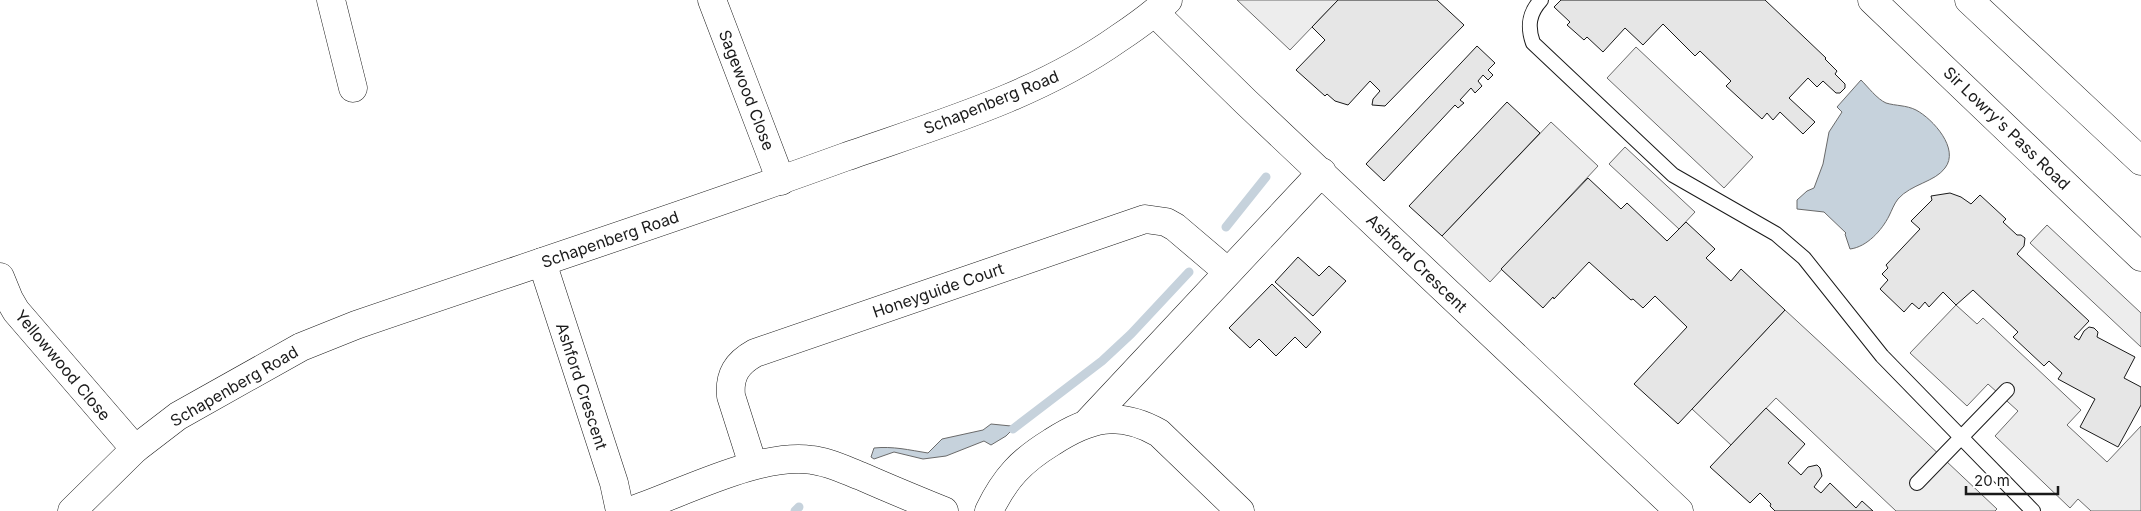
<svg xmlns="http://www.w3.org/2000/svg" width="2141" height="511" viewBox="0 0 2141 511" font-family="Inter,sans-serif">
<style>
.parking{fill:#ededed;stroke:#6a6a6a}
.water{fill:#c6d2dc;stroke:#6a6a6a}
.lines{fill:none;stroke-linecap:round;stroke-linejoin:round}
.stream{stroke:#c6d2dc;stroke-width:9}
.building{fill:#e6e6e6;stroke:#1a1a1a}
.service-casing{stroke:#1a1a1a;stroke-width:16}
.minor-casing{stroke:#1a1a1a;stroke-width:29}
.tertiary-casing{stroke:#1a1a1a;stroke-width:29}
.secondary-casing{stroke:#1a1a1a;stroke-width:29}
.service{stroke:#fff;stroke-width:14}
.minor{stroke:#fff;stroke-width:28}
.tertiary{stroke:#fff;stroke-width:28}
.secondary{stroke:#fff;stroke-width:28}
.labels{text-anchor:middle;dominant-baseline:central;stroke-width:4;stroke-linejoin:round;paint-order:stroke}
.street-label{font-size:16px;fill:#1a1a1a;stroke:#fff}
</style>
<rect width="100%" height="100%" fill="#fff"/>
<path class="parking" d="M1237,0H1338L1290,50Z
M1636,47L1753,157L1724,188L1607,78Z
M1551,122L1598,166L1490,282L1442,236Z
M1625,147L1695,212L1679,229L1609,164Z
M2047,225L2141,313V347L2030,243Z
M1956,305L1977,324L1983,318L2081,410L2067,425L2107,462L2141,426V511H2091L2078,499L2070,508L1995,436L2018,411L1988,384L1967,406L1910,353Z
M1785,310L1824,346L1997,509L1995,511H1896L1776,398L1731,445L1692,409Z"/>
<path class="water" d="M1861,80C1868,87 1877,99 1886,103C1896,106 1906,105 1916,110C1933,119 1960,149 1945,168C1935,182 1911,184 1898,199C1894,204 1892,210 1889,216C1882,230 1867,247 1850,249L1845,234L1846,233L1824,212L1797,209V200L1807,191L1814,188L1823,164L1829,132L1842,112L1837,107Z
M991,424L1011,426L1013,429L1006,436L991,445L984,441L946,456L923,459L894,452L874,459L871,457L874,448C893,446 909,450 928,453L942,439L983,430Z"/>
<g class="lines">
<path class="stream" d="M1226,227L1266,177
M1013,429L1102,361L1131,334L1189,272
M795,511L799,507"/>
</g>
<path class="building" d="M1338,0H1437L1464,25L1385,106L1372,105L1373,99L1380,91L1370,81L1348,105L1335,101L1327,94L1325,96L1296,70L1325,40L1312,27Z
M1561,0H1765L1826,58L1825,59L1837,71L1835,74L1845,84V88L1840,93H1836L1823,81L1817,87L1808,78L1789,98L1815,122L1803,134L1780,112L1773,120L1767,113L1762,119L1726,86L1731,81L1700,51L1695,56L1663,24L1643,45L1625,28L1603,52L1587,37L1584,40L1567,25L1570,22L1554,7Z
M1477,46L1495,63L1488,70L1493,75L1488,80L1483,75L1478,81L1482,86L1475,93L1471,88L1460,100L1464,103L1458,108L1455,105L1384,181L1366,164Z
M1507,102L1540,133L1442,236L1409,206Z
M1588,178L1621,209L1627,203L1667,241L1686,222L1715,249L1706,258L1731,281L1741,269L1785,310L1678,424L1634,384L1687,327L1655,296L1643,308L1633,299L1631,300L1589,262L1554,299L1553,297L1543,308L1501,269Z
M1950,193L1961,197L1971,204L1980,195L2006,219L2003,222L2017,235H2021L2025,238L2024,246L2017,254L2089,321L2074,337L2079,340L2084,331L2089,327L2094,328L2098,332L2097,337L2135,357L2124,378L2141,387V405L2118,447L2080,427L2095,399L2058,379L2062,373L2049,361L2044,366L2013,337L2018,332L1973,290L1956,305L1943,292L1929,307L1925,302L1919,309L1912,303L1904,312L1880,289L1888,280L1882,274L1888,268L1886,265L1920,229L1911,221L1932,200L1931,196Z
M1298,257L1319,276L1329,266L1346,281L1313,316L1275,282Z
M1272,284L1321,332L1306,348L1295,337L1276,356L1259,339L1250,348L1229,328Z
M1766,408L1805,444L1788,463L1801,475L1808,467L1817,465L1820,468L1822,476L1814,487L1821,493L1830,483L1856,508L1862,501L1873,511H1775L1770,506L1771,504L1760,493L1750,503L1710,467Z"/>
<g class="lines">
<g class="service-casing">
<path id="service" d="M1541,0C1529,13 1527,26 1533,43L1673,175L1776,234L1804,258L1882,356L2033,511
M1917,483L2007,390"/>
</g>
<g class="minor-casing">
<path id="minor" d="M331,0L353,88
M712,0L781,181
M1155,13L1246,102L1679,511
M542,262L614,483L620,511
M0,277L9,299L16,311L135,449
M1087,423L1322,172
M753,465L731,396C729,375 737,363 755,353L1145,219L1166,222L1175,227L1228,272
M630,511C681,494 760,452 812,460C830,462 847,471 863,477C890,489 917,500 944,511
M989,511C1005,478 1021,461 1052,442C1089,418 1118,410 1159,433L1240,511"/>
</g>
<g class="tertiary-casing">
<path id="tertiary" d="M72,511L135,449L178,416L301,347L356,325C519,269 683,216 845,157C939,124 1037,96 1119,38C1137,26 1153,15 1168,0"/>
</g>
<g class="secondary-casing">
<path id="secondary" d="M1872,0L2141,257
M1969,0L2141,161"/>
</g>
<use href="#service" class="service"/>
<use href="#minor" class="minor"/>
<use href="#tertiary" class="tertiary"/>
<use href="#secondary" class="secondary"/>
</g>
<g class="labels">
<g class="street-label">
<text transform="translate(747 90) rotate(69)">Sagewood Close</text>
<text transform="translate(991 102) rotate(-22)">Schapenberg Road</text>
<text transform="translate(2007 128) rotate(44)">Sir Lowry's Pass Road</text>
<text transform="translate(610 239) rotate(-19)">Schapenberg Road</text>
<text transform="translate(1417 263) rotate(44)">Ashford Crescent</text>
<text transform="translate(938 290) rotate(-19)">Honeyguide Court</text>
<text transform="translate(63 365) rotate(50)">Yellowwood Close</text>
<text transform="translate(234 386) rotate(-30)">Schapenberg Road</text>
<text transform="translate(582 386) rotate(72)">Ashford Crescent</text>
</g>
</g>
<path d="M1966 486v8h92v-8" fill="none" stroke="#1a1a1a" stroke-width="2.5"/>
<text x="1974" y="486" font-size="15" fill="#1a1a1a" stroke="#ffffff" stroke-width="4" paint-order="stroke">20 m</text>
</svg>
